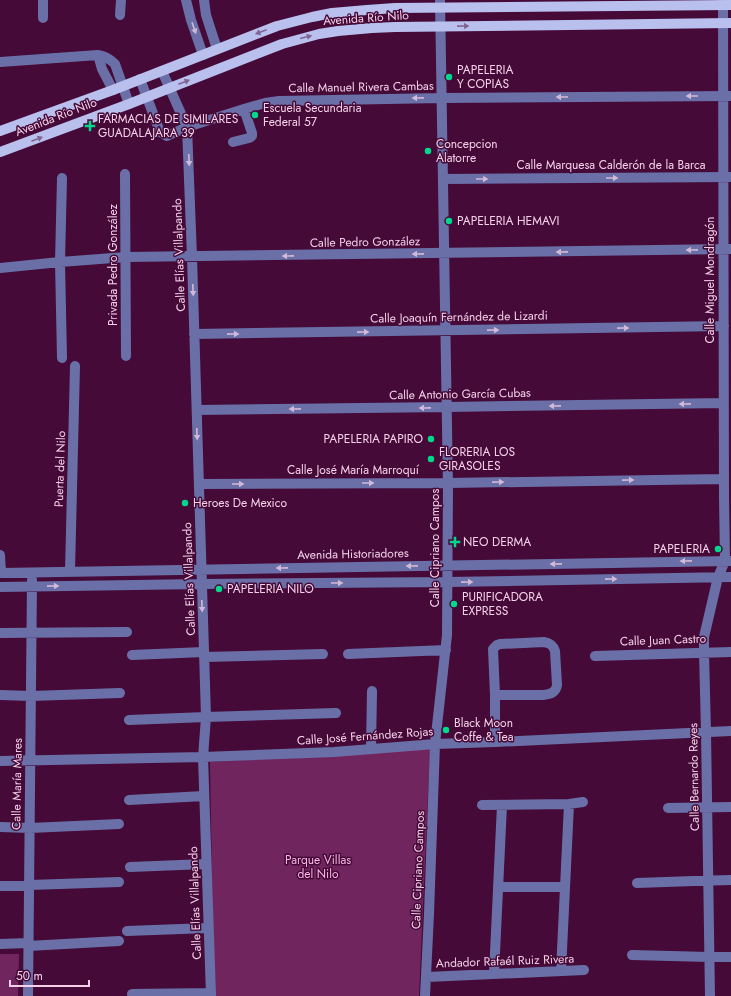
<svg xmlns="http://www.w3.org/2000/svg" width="731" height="996" viewBox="0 0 731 996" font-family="Jost,sans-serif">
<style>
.green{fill:#71255e}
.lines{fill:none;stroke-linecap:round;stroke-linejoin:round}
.minor{stroke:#6a70a7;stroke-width:10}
.major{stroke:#bac0ee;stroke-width:10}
.oneway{fill:#806593}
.oneway2{fill:#d2b9d8}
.poi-dot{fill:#00d98c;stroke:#450a38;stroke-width:1.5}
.labels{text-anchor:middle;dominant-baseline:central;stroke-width:3;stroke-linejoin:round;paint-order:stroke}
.street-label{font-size:12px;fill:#f5d1e9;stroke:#450a38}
.poi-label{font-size:12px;fill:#f5d1e9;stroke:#450a38;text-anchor:start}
.park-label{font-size:12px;fill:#fab6e4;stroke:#450a38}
</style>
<rect width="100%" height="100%" fill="#450a38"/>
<path class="green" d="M430,749L419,996H214L210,762Z
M0,954H19L18,996H0Z"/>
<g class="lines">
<path class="minor" d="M43,0V18
M186,0L191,20L203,55
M204,0L206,15L217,49
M120,15L121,0
M98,55L102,69L113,90
M0,62L98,55C106,56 110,59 115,64L129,104
M162,71L187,127L192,257L206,717L203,757L211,996
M140,79L160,132L165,135L167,136L187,127L244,109L265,103L279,101L441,98L731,96
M233,142L249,138L252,136V133L244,109
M125,174L126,356
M62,178L60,262L62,358
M443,179L731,177
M0,268L60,262L126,257L731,249
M194,334L724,326
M197,410L447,407L724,403
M199,484L448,483L724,479
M0,555L1,573
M70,571L75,366
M0,573L730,561
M0,587L202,584L448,582L731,577
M0,633L127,632
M348,654L446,650
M132,655L204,652
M595,656L731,652
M204,657L323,654
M0,695L31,696L120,693
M129,720L206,717L336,713
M495,742V695L493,649L497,645L500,644L544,642C550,643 553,645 555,651L557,685C556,693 550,694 543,695H495
M371,749L372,691
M0,761L203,757L334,752L435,744L495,742L731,731
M129,800L204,796
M482,805L569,804L583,802
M668,808L731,807
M0,827L30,828L119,824
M130,867L206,864
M637,883L694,881L731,880
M0,886L119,882
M498,887H565
M127,931L208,928
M0,944L28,943
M28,946L119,941
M632,955L709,957H731
M561,971L569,804
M494,974L502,805
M427,977L584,970
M132,994L211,993
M28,996L32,580
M425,996L429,914L435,744L447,635L448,488L440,0
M710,996L706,732L704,652V637L718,577L725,561L724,497L723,0"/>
<path class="major" d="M0,131L113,90L277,26L312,17L332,13L367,10L395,8L731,5
M0,152L129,104L282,44L319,34L338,31L372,28L395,27L731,23"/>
</g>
<defs><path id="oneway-solid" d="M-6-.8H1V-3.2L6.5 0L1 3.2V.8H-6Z"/></defs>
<g class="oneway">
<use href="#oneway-solid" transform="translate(463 26) rotate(-1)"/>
<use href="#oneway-solid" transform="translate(261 32) rotate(159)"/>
<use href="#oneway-solid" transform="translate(306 37) rotate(-14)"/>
<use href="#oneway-solid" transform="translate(184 82) rotate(-21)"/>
<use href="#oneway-solid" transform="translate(37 139) rotate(-21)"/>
</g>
<g class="oneway2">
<use href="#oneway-solid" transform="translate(194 28) rotate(71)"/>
<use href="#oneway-solid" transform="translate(692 96) rotate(180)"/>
<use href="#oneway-solid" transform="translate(562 97) rotate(180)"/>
<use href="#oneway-solid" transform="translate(418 98) rotate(179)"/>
<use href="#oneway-solid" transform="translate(189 160) rotate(88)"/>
<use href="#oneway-solid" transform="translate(612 178)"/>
<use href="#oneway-solid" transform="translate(482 179)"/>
<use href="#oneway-solid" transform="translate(692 250) rotate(179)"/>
<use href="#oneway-solid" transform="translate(562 252) rotate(179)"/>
<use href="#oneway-solid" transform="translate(418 254) rotate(179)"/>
<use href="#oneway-solid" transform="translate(288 256) rotate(179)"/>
<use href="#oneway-solid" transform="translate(193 290) rotate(88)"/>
<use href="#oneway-solid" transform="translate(623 328) rotate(-1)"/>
<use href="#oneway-solid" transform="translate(493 330) rotate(-1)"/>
<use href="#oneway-solid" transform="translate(363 332) rotate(-1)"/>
<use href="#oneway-solid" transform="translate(233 334) rotate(-1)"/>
<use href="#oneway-solid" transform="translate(685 404) rotate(179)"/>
<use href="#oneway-solid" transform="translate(555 406) rotate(179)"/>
<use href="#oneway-solid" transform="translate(425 408) rotate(179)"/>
<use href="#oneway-solid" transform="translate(295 409) rotate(179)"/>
<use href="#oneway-solid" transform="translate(197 434) rotate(88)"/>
<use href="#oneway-solid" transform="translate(628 480) rotate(-1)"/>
<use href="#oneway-solid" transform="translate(498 482) rotate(-1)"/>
<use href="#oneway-solid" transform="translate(368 483)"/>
<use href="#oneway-solid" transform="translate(238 484)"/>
<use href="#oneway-solid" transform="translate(686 561) rotate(179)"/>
<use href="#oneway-solid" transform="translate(556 564) rotate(179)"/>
<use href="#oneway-solid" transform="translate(412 566) rotate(179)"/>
<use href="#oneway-solid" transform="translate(282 568) rotate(179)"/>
<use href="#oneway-solid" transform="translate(611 579) rotate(-1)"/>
<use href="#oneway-solid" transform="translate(467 582) rotate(-1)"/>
<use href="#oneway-solid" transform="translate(337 583)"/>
<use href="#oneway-solid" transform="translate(53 586) rotate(-1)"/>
<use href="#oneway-solid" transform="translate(202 606) rotate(88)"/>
</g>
<g class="poi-dot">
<circle cx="449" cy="77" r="4"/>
<circle cx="255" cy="115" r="4"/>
<path d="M88 120h4v4h4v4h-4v4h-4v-4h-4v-4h4z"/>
<circle cx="428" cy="151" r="4"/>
<circle cx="449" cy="221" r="4"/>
<circle cx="431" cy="439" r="4"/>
<circle cx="431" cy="459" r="4"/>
<circle cx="185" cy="503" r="4"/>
<path d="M453 536h4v4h4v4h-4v4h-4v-4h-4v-4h4z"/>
<circle cx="718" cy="549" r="4"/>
<circle cx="219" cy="589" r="4"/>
<circle cx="454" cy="604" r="4"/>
<circle cx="446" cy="730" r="4"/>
</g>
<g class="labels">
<g class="street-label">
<text transform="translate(366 18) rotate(-4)">Avenida Río Nilo</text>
<text transform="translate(361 87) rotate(-1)">Calle Manuel Rivera Cambas</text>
<text transform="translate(56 117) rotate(-21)">Avenida Río Nilo</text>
<text x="611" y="165">Calle Marquesa Calderón de la Barca</text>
<text transform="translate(365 242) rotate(-1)">Calle Pedro González</text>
<text transform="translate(179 255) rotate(-92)">Calle Elías Villalpando</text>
<text transform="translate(113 265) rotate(-90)">Privada Pedro González</text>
<text transform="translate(710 280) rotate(-90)">Calle Miguel Mondragón</text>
<text transform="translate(459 317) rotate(-1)">Calle Joaquín Fernández de Lizardi</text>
<text transform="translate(460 394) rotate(-1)">Calle Antonio García Cubas</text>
<text transform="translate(60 469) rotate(-88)">Puerta del Nilo</text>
<text x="353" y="470">Calle José María Marroquí</text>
<text transform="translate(435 548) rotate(-90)">Calle Cipriano Campos</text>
<text transform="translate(353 554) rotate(-1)">Avenida Historiadores</text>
<text transform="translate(189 579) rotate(-92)">Calle Elías Villalpando</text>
<text transform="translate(663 640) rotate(-2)">Calle Juan Castro</text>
<text transform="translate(365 736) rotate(-4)">Calle José Fernández Rojas</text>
<text transform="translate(694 777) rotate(-91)">Calle Bernardo Reyes</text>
<text transform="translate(17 784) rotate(-89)">Calle María Mares</text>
<text transform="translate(418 870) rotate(-88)">Calle Cipriano Campos</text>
<text transform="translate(195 903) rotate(-92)">Calle Elías Villalpando</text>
<text transform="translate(505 961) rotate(-2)">Andador Rafaél Ruiz Rivera</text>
</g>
<g class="poi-label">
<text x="457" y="70">PAPELERIA<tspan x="457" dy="14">Y COPIAS</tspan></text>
<text x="263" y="108">Escuela Secundaria<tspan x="263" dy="14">Federal 57</tspan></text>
<text x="98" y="119">FARMACIAS DE SIMILARES<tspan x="98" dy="14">GUADALAJARA 39</tspan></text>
<text x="436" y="144">Concepcion<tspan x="436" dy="14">Alatorre</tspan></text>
<text x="457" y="221">PAPELERIA HEMAVI</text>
<text x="423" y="439" text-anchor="end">PAPELERIA PAPIRO</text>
<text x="439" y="452">FLORERIA LOS<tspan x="439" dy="14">GIRASOLES</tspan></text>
<text x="193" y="503">Heroes De Mexico</text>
<text x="463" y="542">NEO DERMA</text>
<text x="710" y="549" text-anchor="end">PAPELERIA</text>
<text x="227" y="589">PAPELERIA NILO</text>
<text x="462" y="597">PURIFICADORA<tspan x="462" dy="14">EXPRESS</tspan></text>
<text x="454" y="723">Black Moon<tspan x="454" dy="14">Coffe &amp; Tea</tspan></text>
</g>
<g class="park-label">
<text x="318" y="860">Parque Villas<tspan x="318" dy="14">del Nilo</tspan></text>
</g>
</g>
<path d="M10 980v6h79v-6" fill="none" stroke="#f5d1e9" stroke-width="2"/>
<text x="16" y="980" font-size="12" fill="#f5d1e9" stroke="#450a38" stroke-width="3" paint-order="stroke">50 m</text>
</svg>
